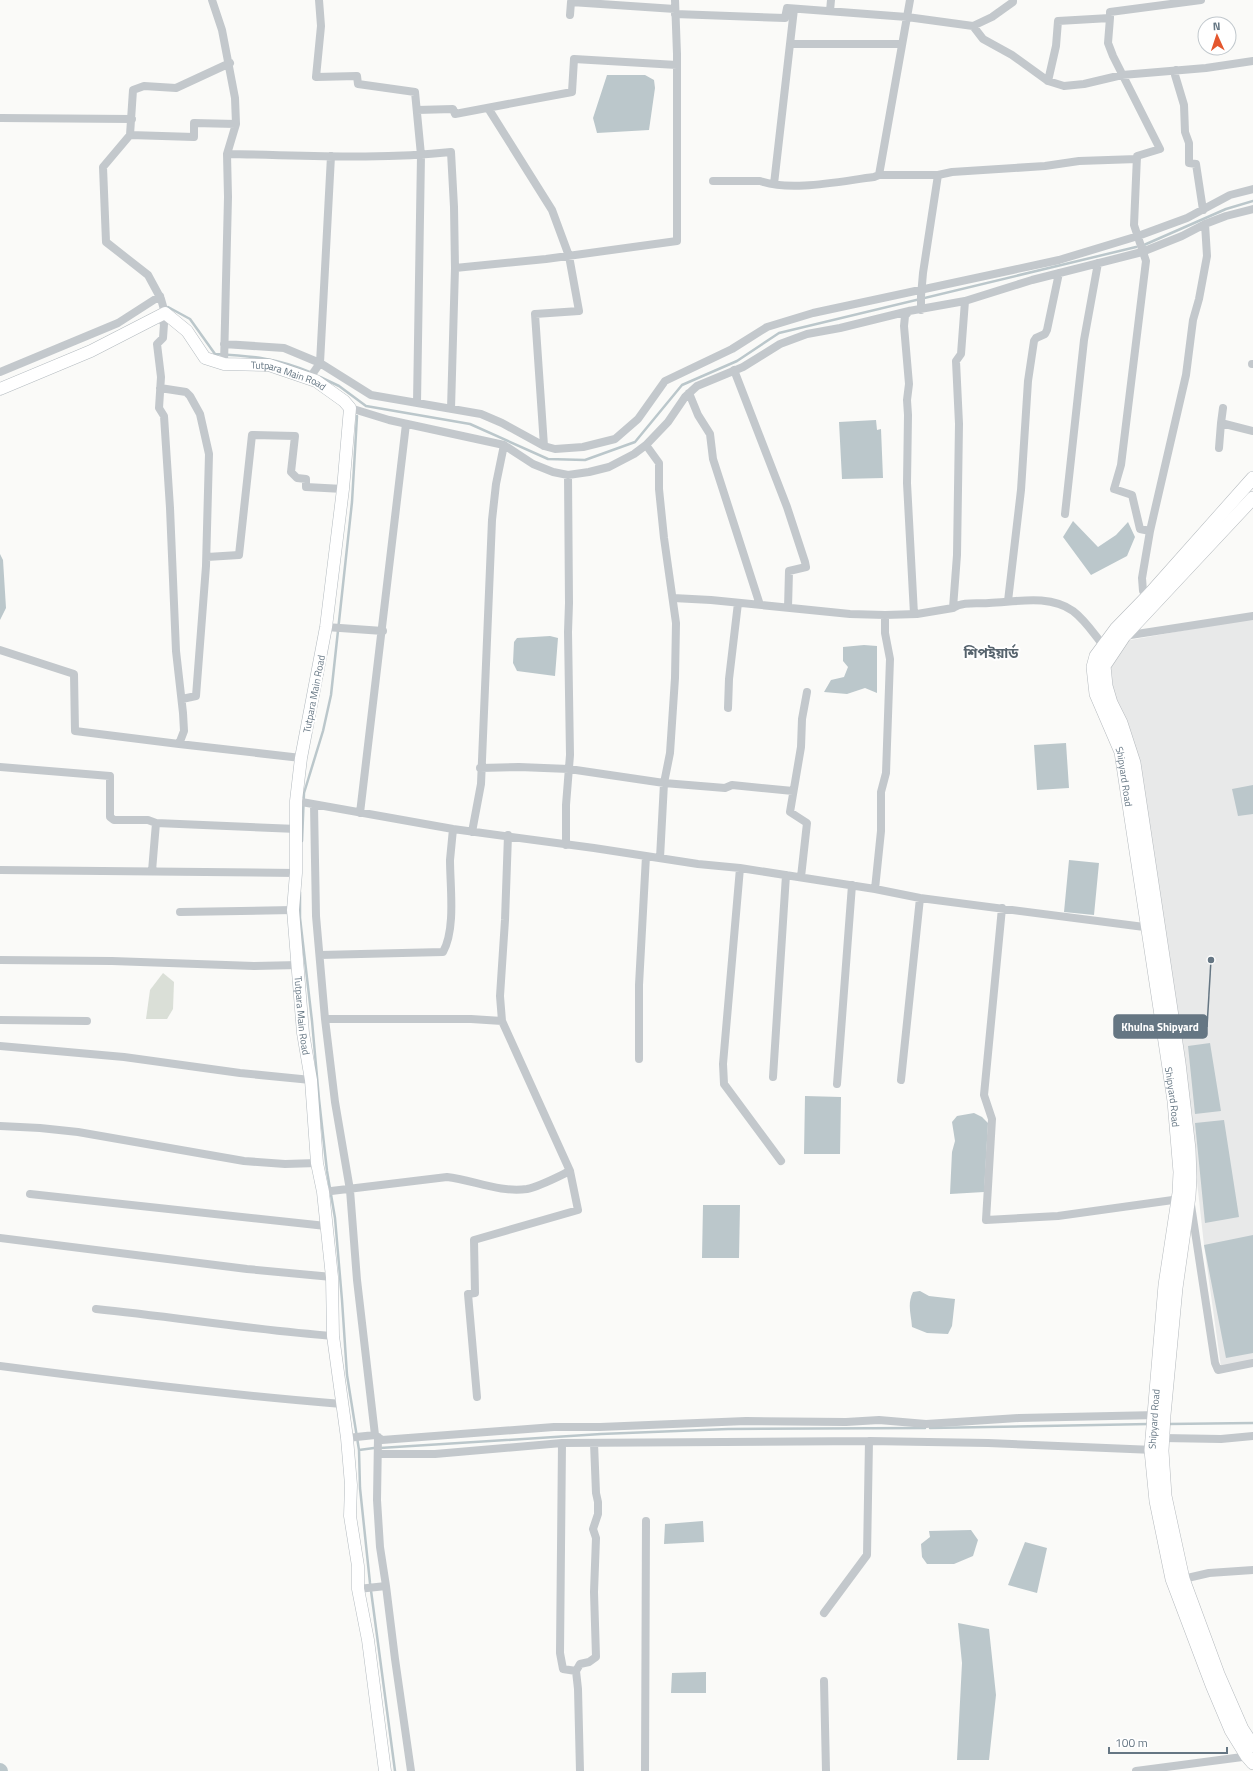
<svg xmlns="http://www.w3.org/2000/svg" width="1253" height="1771" viewBox="0 0 1253 1771" font-family="'Titillium Web','Noto Sans Bengali',sans-serif">
<style>
.built{fill:#e8e9e9}
.green{fill:#dadfd7}
.water{fill:#bbc7cb}
.lines{fill:none;stroke-linecap:round;stroke-linejoin:round}
.stream{stroke:#bbc7cb;stroke-width:2.5}
.river{stroke:#bbc7cb;stroke-width:14}
.secondary-casing{stroke:#b3babf;stroke-width:13}
.primary-casing{stroke:#b5babe;stroke-width:14}
.street{stroke:#c3c8cc;stroke-width:8}
.secondary{stroke:#fff;stroke-width:12}
.primary{stroke:#fff;stroke-width:13}
.labels{text-anchor:middle;dominant-baseline:central;stroke-width:4;stroke-linejoin:round;paint-order:stroke}
.street-label{font-size:10px;fill:#657683;stroke:#fff}
.district-label{font-size:14px;font-weight:bold;fill:#57646e;stroke:#fff}
.leader{fill:none;stroke:#657683;stroke-width:1.5}
.callout-dot{fill:#657683;stroke:#fff;stroke-width:1.5}
.callout{fill:#657683;stroke:#657683;stroke-width:1.5}
.callout-label{font-size:11px;text-anchor:middle;font-weight:bold;fill:#fff}
</style>
<rect width="100%" height="100%" fill="#fafaf8"/>
<path class="built" d="M1253,618V1360L1221,1367L1204,1245L1187,1091L1109,667L1125,641Z"/>
<path class="green" d="M163,973L174,982L173,1009L167,1019H146L150,990Z"/>
<path class="water" d="M607,75H645L654,80L655,88L649,130L597,133L593,118Z
M876,420L877,430L881,429L883,478L842,479L839,422Z
M1073,521L1098,547L1116,535L1128,522L1135,537L1127,556L1091,575L1063,537Z
M0,554L3,560L6,608L0,620Z
M550,636L558,638L555,676L517,671L513,663L514,642L517,638Z
M864,645L877,646V693L865,688L847,694L824,692L831,680L844,677L848,667L843,661V647Z
M1066,743L1069,788L1037,790L1034,745Z
M1253,785V814L1238,816L1232,789Z
M1069,860L1099,863L1094,915L1064,912Z
M1210,1043L1221,1111L1195,1114L1188,1046Z
M805,1096L841,1097L840,1154H804Z
M974,1113L982,1117L988,1123L984,1192L950,1194L952,1152L955,1141L952,1122L957,1116Z
M1224,1120L1239,1217L1205,1223L1195,1123Z
M703,1205H740L739,1258H702Z
M1253,1235V1353L1226,1358L1204,1245Z
M920,1291L929,1296L955,1299L952,1326L948,1334L927,1333L912,1327C911,1314 907,1304 913,1292Z
M703,1521L704,1542L664,1544L665,1524Z
M971,1530L978,1540L973,1556L954,1564H927L922,1557L921,1544L930,1537L929,1531Z
M1025,1542L1047,1548L1037,1593L1008,1585Z
M958,1623L989,1629L996,1695L989,1760H957L962,1663Z
M706,1672V1693H671L672,1673Z"/>
<g class="lines">
<path class="stream" d="M1144,245L1226,209L1253,201
M166,308L168,307L190,319L215,354C251,356 279,358 312,373
M320,377L339,386L366,406L470,424L548,459L585,460L635,442L682,385L737,361L779,333L1136,247
M302,841L304,793L323,731L331,695L352,502L357,416
M300,892V918L312,1021L319,1099L327,1171L335,1218L342,1300L347,1375L359,1450L360,1488L370,1583L395,1771
M1168,1424L1253,1423
M930,1428L1149,1424
M380,1448L601,1434L728,1429L925,1428
M359,1450L374,1448"/>
<path class="river" d="M0,1770L1,1771"/>
<g class="secondary-casing">
<g id="secondary">
<path id="s1" d="M0,389L91,351L165,313L187,331L205,358L224,364L269,365L316,381L344,401L350,408L343,489L326,627L301,758L296,801V873L293,910L303,1033L311,1080L317,1163L323,1192L332,1277L333,1336L347,1438L351,1485L350,1516L358,1566V1589L368,1640L385,1771"/>
</g>
</g>
<g class="primary-casing">
<g id="primary">
<path id="s2" d="M1253,478L1149,595L1116,629L1096,656L1093,667L1096,694L1121,752L1174,1101L1180,1172L1179,1193L1165,1285L1154,1415L1151,1450L1156,1501L1172,1579L1212,1685L1231,1730L1247,1756L1253,1763"/>
<path d="M1253,498L1124,636L1104,666L1106,686L1111,703L1121,723L1134,763L1179,1063L1189,1149L1190,1178L1189,1196L1176,1288L1164,1415L1162,1451L1165,1496L1183,1579L1218,1674L1242,1729L1253,1746"/>
</g>
</g>
<path class="street" d="M212,0L222,30L235,98L236,124L227,154L228,197L224,364
M319,0L321,26L316,77L357,76L358,84L415,92L421,155L417,403
M910,0L907,17L973,26L992,17L1013,2V0
M830,11L831,0
M675,14L785,18L787,8L907,17L879,175
M570,15L571,2L675,9
M1110,18L1108,43L1113,56L1160,149L1137,156L1134,225L1146,261L1121,465L1114,489L1132,495L1140,529L1150,531
M973,26L983,39L1012,55L1048,81L1064,86L1084,84L1122,75L1206,68L1253,61
M790,44H902
M1176,70L1175,75L1184,105L1185,132L1189,143V163L1196,164L1203,210
M1048,81L1056,46L1058,21L1110,18V12L1201,0
M488,108L552,210L569,256L579,311L535,314L544,446
M417,110L453,109L455,114L572,92L574,59L677,65
M0,118L132,119
M130,135L194,137V123L236,124
M227,154C301,155 377,160 451,152L454,207L455,268L546,259L677,241V54L675,0
M713,181H760C791,192 841,181 874,177L879,175H938L952,172L1045,166L1079,161L1137,159
M774,184L794,9
M921,310V296L923,273L938,175
M909,311L905,316L904,326L909,384L907,400L908,415L907,483L914,614
M165,313L161,299L148,275L106,242L103,167L130,135L133,90L144,86L176,88L230,63
M160,316L164,324L163,338L157,344L161,377L159,408L164,416L170,508L176,651L183,713L184,731L179,744L301,758
M224,344L284,348L320,363L371,395L481,414L502,423L544,446L555,449L583,447L615,439L638,419L665,381L732,349L767,327L813,313L1059,260L1138,236L1187,218L1230,195L1253,189
M1252,364H1253
M734,370L787,507L805,562L806,567L789,571L788,608
M0,372L118,323L160,296
M309,379L320,363L331,156
M160,388L186,392L190,396L200,414L209,454L206,566L196,696L182,699
M689,393L698,415L710,434L713,459L760,605
M350,408L389,420L504,445L533,464L553,472L568,475L589,472L609,467L634,454L646,445L668,422L685,397L697,386L743,367L780,344L807,334L840,328L909,311L965,301L1032,280L1142,252L1182,236L1205,224L1226,216L1253,209
M1223,408L1221,423L1253,431
M451,409L455,268
M646,445L659,463V489L664,538L676,623L675,678L670,753L664,783L660,858
M1219,448L1221,423
M1065,514L1084,340L1098,263
M207,557L239,555L252,435L295,436L291,472L297,478L306,479V487L343,489
M1149,595L1143,591L1142,578L1150,531L1186,375L1193,320L1199,299L1207,256L1205,224
M673,598L711,600L850,614L885,615L917,614L953,608C963,601 978,604 989,603C1016,602 1049,594 1073,611C1085,620 1094,634 1103,645
M1008,601L1021,490L1028,381L1034,341L1036,338L1045,334L1047,330L1059,273
M953,608L957,555L959,424L956,361L961,354L965,301
M326,627L383,631
M1124,636L1253,616
M0,650L74,674L75,731L179,744
M728,708L729,679L738,603
M0,767L110,776V817L114,820H148L156,823L152,871
M480,768L519,767L569,769L664,783L725,788L732,785L793,791
M296,801L453,829L594,848L698,864L740,868L875,889L920,898L1152,928
M314,805L316,916L325,1019L335,1102L350,1190L357,1280L375,1435L347,1438
M360,813L406,424
M156,823L297,829
M472,832L481,784L492,520L496,484L504,445
M566,845V805L570,755L568,632L569,603L568,475
M740,868L723,1064L724,1084L781,1161
M0,870L296,873
M801,877L807,823L790,812L801,747L802,719L807,692
M875,889L881,831V792L886,773L890,659L885,633V615
M1002,908L984,1095L992,1119L986,1220L1058,1216L1180,1199
M180,912L293,910
M320,955L443,952C456,929 450,886 450,860C451,850 452,839 453,829
M0,960L112,961L254,966L299,965
M325,1019H471L502,1021
M0,1020L87,1021
M0,1046L124,1057L240,1073L311,1080
M639,1059V985L646,856
M773,1077L786,875
M901,1080L920,898
M837,1084L852,885
M0,1126L40,1128L78,1132L244,1161L285,1164L317,1163
M323,1192L447,1177C473,1180 500,1193 527,1189C541,1186 557,1177 570,1171
M30,1194L326,1226
M1191,1205L1215,1363L1218,1370L1253,1363
M0,1238L247,1269L332,1277
M96,1309C175,1317 254,1330 333,1336
M0,1366C114,1381 228,1395 342,1404
M477,1397L468,1294L475,1293L474,1240L578,1210L570,1171L502,1021L500,996L505,920L508,835
M375,1435L382,1440L554,1427H600L746,1421L846,1422L879,1420L926,1424L1019,1418L1158,1415
M378,1437L377,1500L380,1547L386,1586L395,1659L411,1771
M1163,1438L1221,1439L1253,1436
M562,1443L560,1653L563,1669L576,1671L578,1689L580,1771
M378,1454H435L562,1443L869,1441L988,1443L1154,1450
M1183,1579L1209,1573L1253,1570
M358,1589L386,1586
M824,1613L867,1555L869,1441
M576,1671L580,1664L589,1662L596,1657L594,1592L596,1538L593,1529L598,1514V1502L596,1493L594,1443
M824,1681L826,1771
M645,1771L646,1521
M1136,1771L1250,1756"/>
<use href="#secondary" class="secondary"/>
<use href="#primary" class="primary"/>
</g>
<g class="labels">
<g class="street-label">
<text stroke="none"><textPath href="#s1" startOffset="329">Tutpara Main Road</textPath></text>
<text transform="translate(314 694) rotate(-79)">Tutpara Main Road</text>
<text stroke="none"><textPath href="#s2" startOffset="364">Shipyard Road</textPath></text>
<text stroke="none"><textPath href="#s1" startOffset="1013">Tutpara Main Road</textPath></text>
<text stroke="none"><textPath href="#s2" startOffset="688">Shipyard Road</textPath></text>
<text transform="translate(1154 1419) rotate(-86)">Shipyard Road</text>
</g>
<g class="district-label">
<text x="991" y="652">শিপইয়ার্ড</text>
</g>
</g>
<path class="leader" d="M1211 960L1207 1027"/>
<circle class="callout-dot" cx="1211" cy="960" r="4"/>
<rect class="callout" x="1114" y="1015" width="93" height="23" rx="4"/>
<g class="callout-label">
<text x="1160" y="1031">Khulna Shipyard</text>
</g>
<g transform="translate(1217 36) rotate(357)"><circle r="19" fill="#ffffff" stroke="#c1c8cd"/>
<path d="M0-3L7 15L0 10L-7 15Z" fill="#e4572e"/>
<text y="-6" font-size="11" font-weight="bold" text-anchor="middle" fill="#657683">N</text>
</g>
<path d="M1109 1747v6h118v-6" fill="none" stroke="#657683" stroke-width="2"/>
<text x="1115" y="1747" font-size="12" fill="#657683" stroke="#ffffff" stroke-width="3" paint-order="stroke">100 m</text>
</svg>
